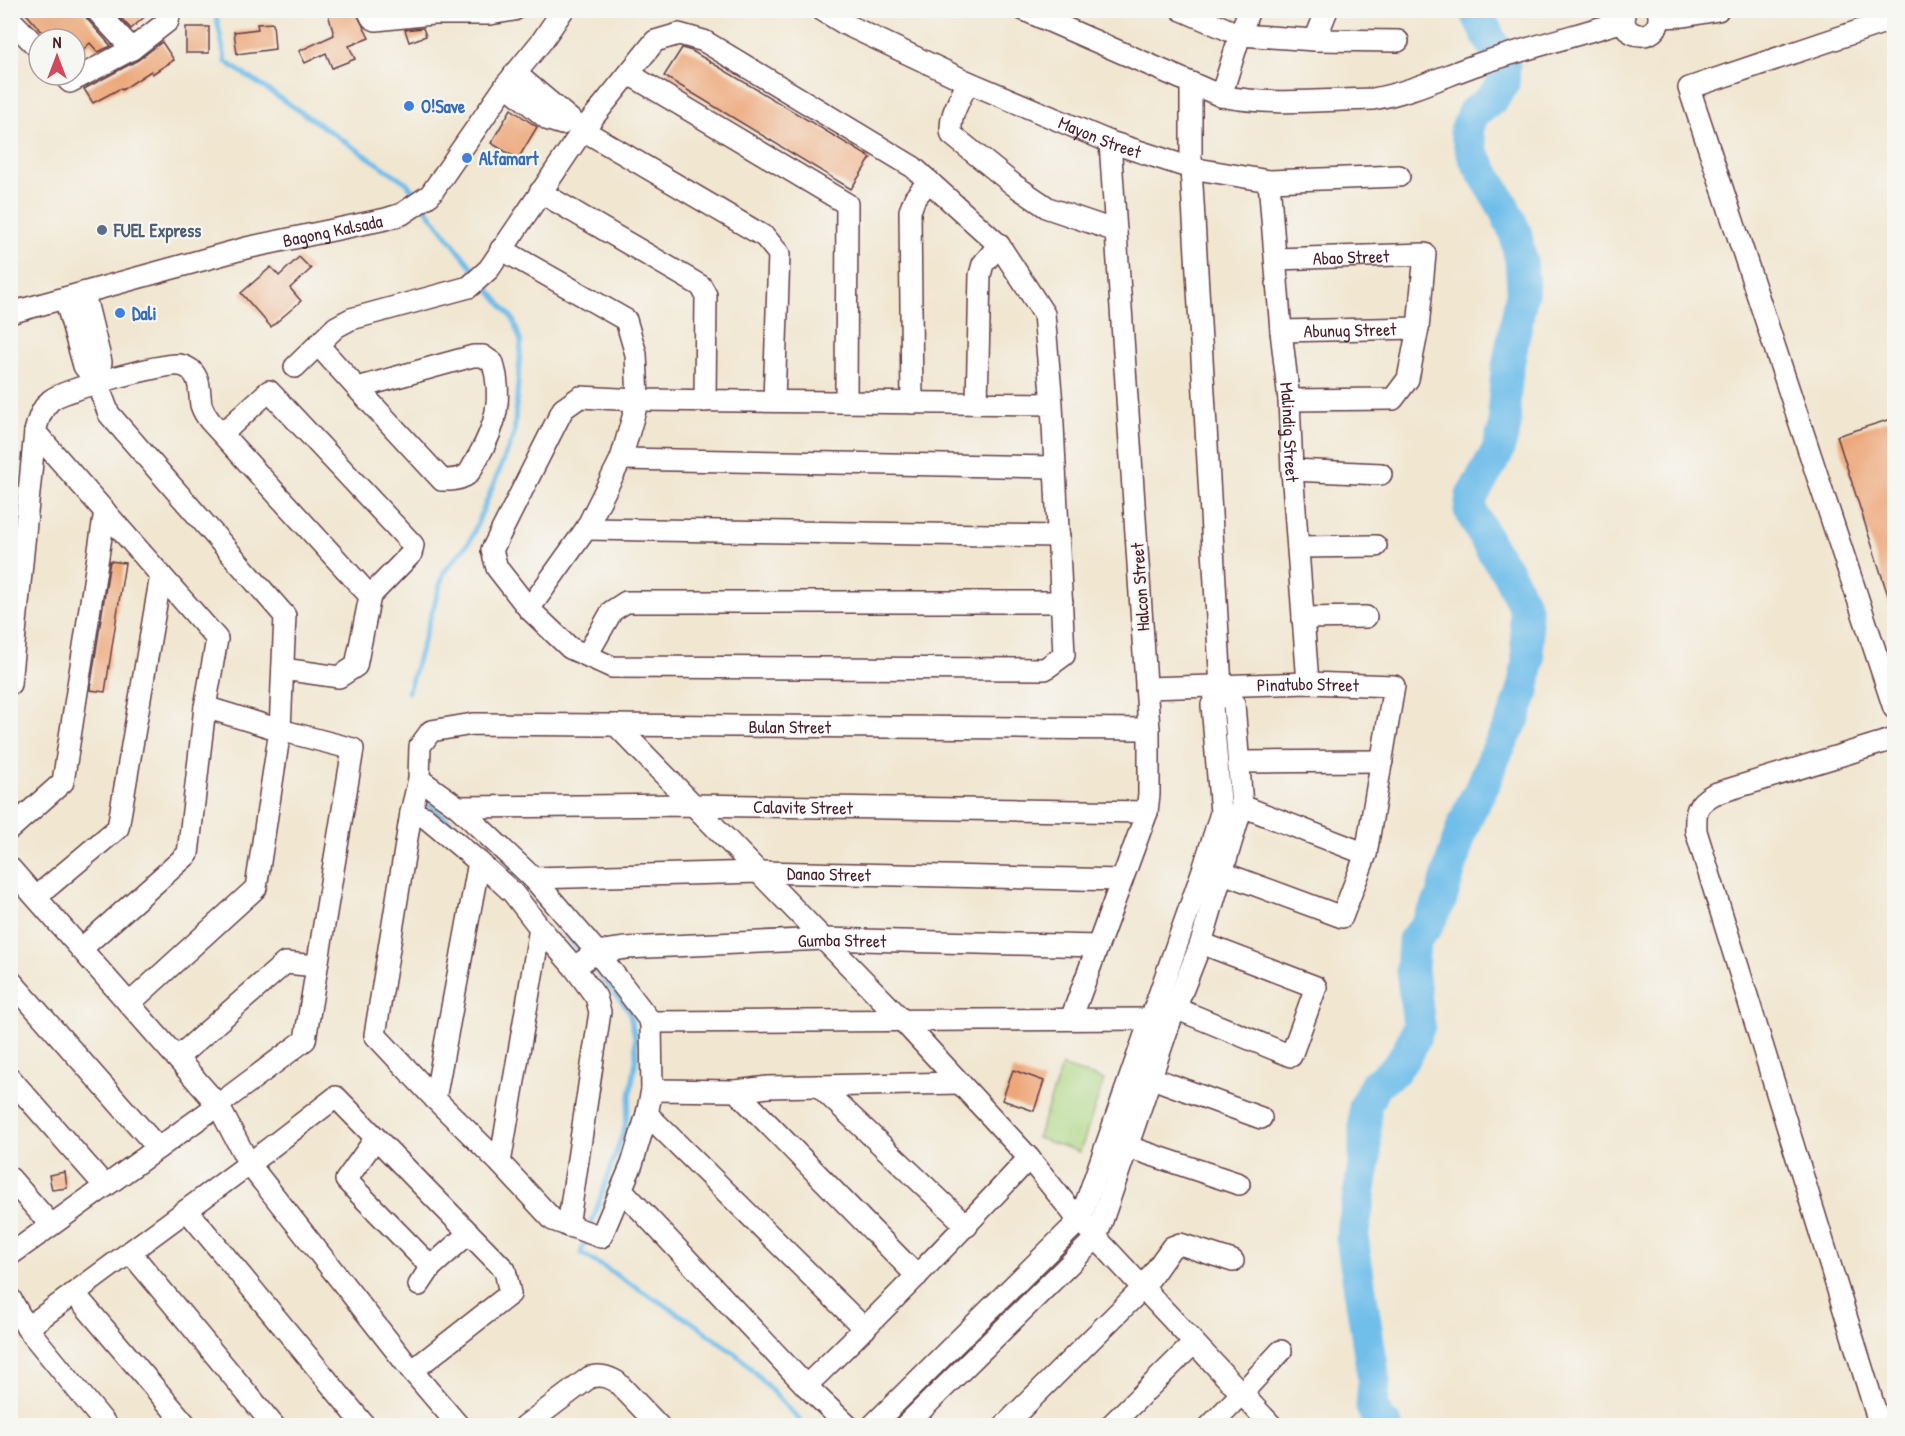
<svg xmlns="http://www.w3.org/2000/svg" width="1905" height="1436" viewBox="0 0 1905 1436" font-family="'Patrick Hand',sans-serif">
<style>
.green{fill:#abd581;stroke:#7a7a56;stroke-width:1.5}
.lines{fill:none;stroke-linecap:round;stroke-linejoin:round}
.stream{stroke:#6fbeea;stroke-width:5}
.river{stroke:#6fbeea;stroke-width:33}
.building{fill:#eda779}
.minor-casing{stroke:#633d44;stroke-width:24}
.minor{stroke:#fff;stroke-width:21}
.shop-dot{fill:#3f7fe0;stroke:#f6f6f2;stroke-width:2}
.service-dot{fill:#5c6f8a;stroke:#f6f6f2;stroke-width:2}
.labels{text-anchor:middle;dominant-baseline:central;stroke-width:4.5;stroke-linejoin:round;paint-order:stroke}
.shop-label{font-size:18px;font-weight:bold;fill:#366cbe;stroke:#f6f6f2;text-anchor:start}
.street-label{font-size:18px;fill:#4a1f2b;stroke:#f6f6f2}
.service-label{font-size:18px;font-weight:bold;fill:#4e5e75;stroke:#f6f6f2;text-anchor:start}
</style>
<rect width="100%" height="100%" fill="#f6f6f2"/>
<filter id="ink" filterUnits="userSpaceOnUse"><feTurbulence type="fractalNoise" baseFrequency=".0167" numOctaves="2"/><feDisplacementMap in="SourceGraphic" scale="12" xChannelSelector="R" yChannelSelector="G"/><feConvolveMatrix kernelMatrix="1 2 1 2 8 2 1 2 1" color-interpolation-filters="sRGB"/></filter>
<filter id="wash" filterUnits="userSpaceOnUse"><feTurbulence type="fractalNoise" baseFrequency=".008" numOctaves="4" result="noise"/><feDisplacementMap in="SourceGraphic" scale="24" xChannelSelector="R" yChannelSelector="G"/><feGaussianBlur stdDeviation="1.35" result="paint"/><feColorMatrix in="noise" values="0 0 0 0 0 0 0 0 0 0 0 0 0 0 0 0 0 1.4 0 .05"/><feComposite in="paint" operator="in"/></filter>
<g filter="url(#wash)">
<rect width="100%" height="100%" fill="#f1e6d0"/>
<path class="green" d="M1062,1066L1104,1080L1080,1152L1037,1138Z"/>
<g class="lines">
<path class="stream" d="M208,10L216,16L226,62L407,183L418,198
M424,206L477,274
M408,692L444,572L470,541L514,435L521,342L513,319L483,282
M423,800L497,860L532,893L583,955
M589,963L629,1010L635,1037L636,1059L625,1127L590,1228
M586,1237L581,1253L692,1322L741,1358L805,1426"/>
<path class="river" d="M1386,1426L1380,1423L1372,1407L1374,1380L1352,1238L1365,1159V1106L1375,1085L1395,1070L1409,1050L1419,1025L1412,970L1414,940L1427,925L1441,899L1461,831L1472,805L1483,785L1495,755L1514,718L1523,691L1528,661L1525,608L1507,571L1493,552L1470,510L1472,496L1497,453L1505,426L1504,403L1507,371L1523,288L1521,261L1515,232L1503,206L1473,155L1466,131L1473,113L1491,100L1503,84L1504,66L1475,10"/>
</g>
<g id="blocks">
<path class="building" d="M23,10H84L87,19L111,46L98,52L90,43L75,57V39H48Z
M114,10H152L131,29Z
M327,10H355L369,38L349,46L355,59L332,68L326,53L305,63L299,51L334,35Z
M273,23L275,49L237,54L234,32L258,29L257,24Z
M186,27H209V53H186Z
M423,28L426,36L409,42L405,30Z
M162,42L174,60L152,74L151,71L122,90L121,88L93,103L84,89L138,60Z
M682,48L692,51L871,158L851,189L664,76Z
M511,109L537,127L518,159L491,143Z
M299,257L311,269L290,288L301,301L271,327L241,293L271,267L279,276Z
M1894,418V604L1891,605L1837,436Z
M110,561L125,563L105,692L90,690Z
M1013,1070L1044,1081L1034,1111L1002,1100Z
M65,1172L67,1188L52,1190L49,1175Z"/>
</g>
</g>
<g filter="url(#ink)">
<use href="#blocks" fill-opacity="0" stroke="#633d44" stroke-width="1.5"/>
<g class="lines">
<g class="minor-casing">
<g id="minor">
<path d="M96,10L132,49"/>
<path d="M368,10L372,18L376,20L432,14H490L514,10"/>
<path id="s1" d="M822,10L845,24L968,82L1110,142L1191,168L1269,181L1399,176"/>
<path d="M1024,10L1221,96C1270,106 1323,100 1373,99C1408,93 1440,78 1473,66C1523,49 1574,36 1624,21"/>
<path d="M1182,10L1240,35L1315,40L1398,41"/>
<path d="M1625,10C1615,43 1667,44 1658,10"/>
<path d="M1660,17L1684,16L1718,10"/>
<path d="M10,19L39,49"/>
<path d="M1894,19L1689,88L1894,708"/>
<path d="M1315,40L1327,10"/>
<path d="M515,73L583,130L765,237L779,254L774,401"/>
<path d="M629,74L847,204L846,402"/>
<path d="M63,75L70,82L132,49L168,21L170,10"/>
<path d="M968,82C961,98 947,118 952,135L1014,185L1048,208L1116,231"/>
<path d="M506,85L549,120L562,124"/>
<path d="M1221,96L1240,35L1249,10"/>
<path id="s2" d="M1269,181L1281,331L1289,400L1292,470L1308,683"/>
<path d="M540,192L701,286L706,295L705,401"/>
<path d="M501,249L626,320L636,354L638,400L621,459L586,529L529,609"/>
<path id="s3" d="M1276,259L1425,254L1418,328L1408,379L1393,399L1289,400"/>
<path d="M84,293L101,362L97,383"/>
<path d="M65,298L84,366L97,383L109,414L285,616L280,730L256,888L129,1004"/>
<path id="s4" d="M10,313L246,248L386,219L402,214L430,195L506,85L542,41L563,10"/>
<path id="s5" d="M1281,331L1418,328"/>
<path d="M318,345L357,388"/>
<path d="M473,356H483L493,363C503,398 496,426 478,457C474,463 471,473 465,476C458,480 450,480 442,480L357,388Z"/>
<path d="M295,367L336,327L351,319L469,287L489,269L583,130L655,41L679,34L704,41L913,167L999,245L1044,314L1052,404L1064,655L1045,669L612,667L570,648L529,609L497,568L492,550L563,409L580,397L638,400L1052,404"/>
<path d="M912,403L910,211L915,198L929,181"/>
<path d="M977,403L980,275L983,264L999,245"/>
<path d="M35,432L217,639L205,707L188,854L81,949"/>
<path d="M223,433L269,391L413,545L411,554L370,596L356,666L339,677L283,669"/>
<path d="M621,459L1055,467"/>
<path d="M1292,470L1381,474"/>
<path d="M586,529L1059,536"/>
<path d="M1298,547L1376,546"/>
<path d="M1303,618L1366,617"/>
<path d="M587,655L612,611L626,602H1062"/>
<path d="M10,684L35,432C38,420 41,409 51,400C63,390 163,363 179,365C183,365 188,368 191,370C201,380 199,392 201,405C203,411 206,416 210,421L370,596"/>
<path id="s6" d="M1146,688L1308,683L1394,686L1366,854L1342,917L1223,873"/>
<path d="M616,725L902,1020L1029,1158L1073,1213L1272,1426"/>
<path d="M1239,762L1382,761"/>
<path id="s7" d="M419,779L458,807L533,878L597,952L651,1022L652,1090L647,1114L632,1164L601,1237L553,1220L500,1163L435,1099L375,1035L411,813L419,779L420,746L431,731L473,724L1149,729"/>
<path d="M1242,806L1366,854"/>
<path id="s8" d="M458,807L692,805L1147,812"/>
<path d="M411,813L425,817L479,862L513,893L540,928L574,967L596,997L600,1012L568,1226"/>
<path d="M10,829L63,782L105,511"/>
<path d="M10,868L218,1105L305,1040L353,749L280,730L205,707"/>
<path id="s9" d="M533,878L759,872L1122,880"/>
<path d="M36,897L118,828L161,575"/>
<path id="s10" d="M574,967L597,952L626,948L824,939L1097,946"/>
<path d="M10,980L158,1148"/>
<path d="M1175,1008L1291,1056L1316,987L1201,943"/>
<path d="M1071,1019L1147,812L1149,794V729L1110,142"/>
<path d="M651,1022L1150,1019"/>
<path d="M177,1058L285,963L317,966"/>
<path d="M10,1078L105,1186"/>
<path d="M1152,1078L1261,1118"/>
<path d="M819,1086L967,1226"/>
<path d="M652,1090L736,1091"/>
<path d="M435,1099L479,862"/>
<path d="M647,1114L865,1329"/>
<path d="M376,1138L346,1180L431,1267L419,1285"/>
<path d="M1128,1147L1239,1184"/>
<path d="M500,1163L540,928"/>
<path d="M10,1178L51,1225"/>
<path d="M622,1190L806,1386C882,1312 957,1236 1029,1158"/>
<path d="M187,1210L365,1426"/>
<path d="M130,1252L274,1426"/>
<path d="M10,1255L218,1105L249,1164L336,1097L505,1270L510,1294L412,1371L249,1164L27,1328L10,1298"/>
<path d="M431,1267L469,1233"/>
<path d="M917,1276L736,1091L768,1087L960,1083"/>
<path d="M74,1293L187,1426"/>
<path d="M27,1328L107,1426"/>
<path d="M412,1371L459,1426"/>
<path d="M806,1386L848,1426"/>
<path d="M525,1426L590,1377C601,1375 607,1376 617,1382L659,1426"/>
<path d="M872,1426L1080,1220L1204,867L1221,813L1212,705L1221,687L1191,168V83"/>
<path d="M905,1426L1096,1238L1168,1027L1201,943L1242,806L1234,704L1221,687"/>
<path d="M1004,1426L1143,1288L1172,1247L1180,1244L1233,1261"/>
<path d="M1110,1426L1194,1343"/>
<path d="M1210,1426L1242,1393L1281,1351"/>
<path d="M1880,1426L1696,831C1695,811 1696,804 1714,794L1894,739"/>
</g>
</g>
<use href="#minor" class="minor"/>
</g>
</g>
<g class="shop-dot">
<circle cx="409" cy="106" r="6"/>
<circle cx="467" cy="158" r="6"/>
<circle cx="120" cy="313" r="6"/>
</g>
<circle class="service-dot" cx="102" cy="230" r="6"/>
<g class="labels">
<g class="shop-label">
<text x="421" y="106">O!Save</text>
<text x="479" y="158">Alfamart</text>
<text x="132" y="313">Dali</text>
</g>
<g class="street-label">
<text stroke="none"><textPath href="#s1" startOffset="306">Mayon Street</textPath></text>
<text stroke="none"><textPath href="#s4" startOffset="333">Bagong Kalsada</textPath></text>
<text stroke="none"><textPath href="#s3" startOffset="75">Abao Street</textPath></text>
<text stroke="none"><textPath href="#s5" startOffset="69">Abunug Street</textPath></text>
<text stroke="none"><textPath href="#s2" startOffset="252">Malindig Street</textPath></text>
<text transform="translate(1140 587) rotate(-94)">Halcon Street</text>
<text stroke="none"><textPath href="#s6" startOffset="162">Pinatubo Street</textPath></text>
<text stroke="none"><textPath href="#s7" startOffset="1540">Bulan Street</textPath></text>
<text stroke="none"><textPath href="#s8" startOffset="345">Calavite Street</textPath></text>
<text stroke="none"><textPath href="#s9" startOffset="296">Danao Street</textPath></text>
<text stroke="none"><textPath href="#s10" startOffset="273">Gumba Street</textPath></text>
</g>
<g class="service-label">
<text x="114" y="230">FUEL Express</text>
</g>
</g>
<rect width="1905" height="1436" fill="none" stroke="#f6f6f2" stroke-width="36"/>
<g transform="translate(57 57)"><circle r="28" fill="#f6f6f2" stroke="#b1a0a2" stroke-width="1.5"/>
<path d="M0-4.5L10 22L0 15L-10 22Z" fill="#d1495b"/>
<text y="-9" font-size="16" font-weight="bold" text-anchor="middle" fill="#4a1f2b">N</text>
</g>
</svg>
